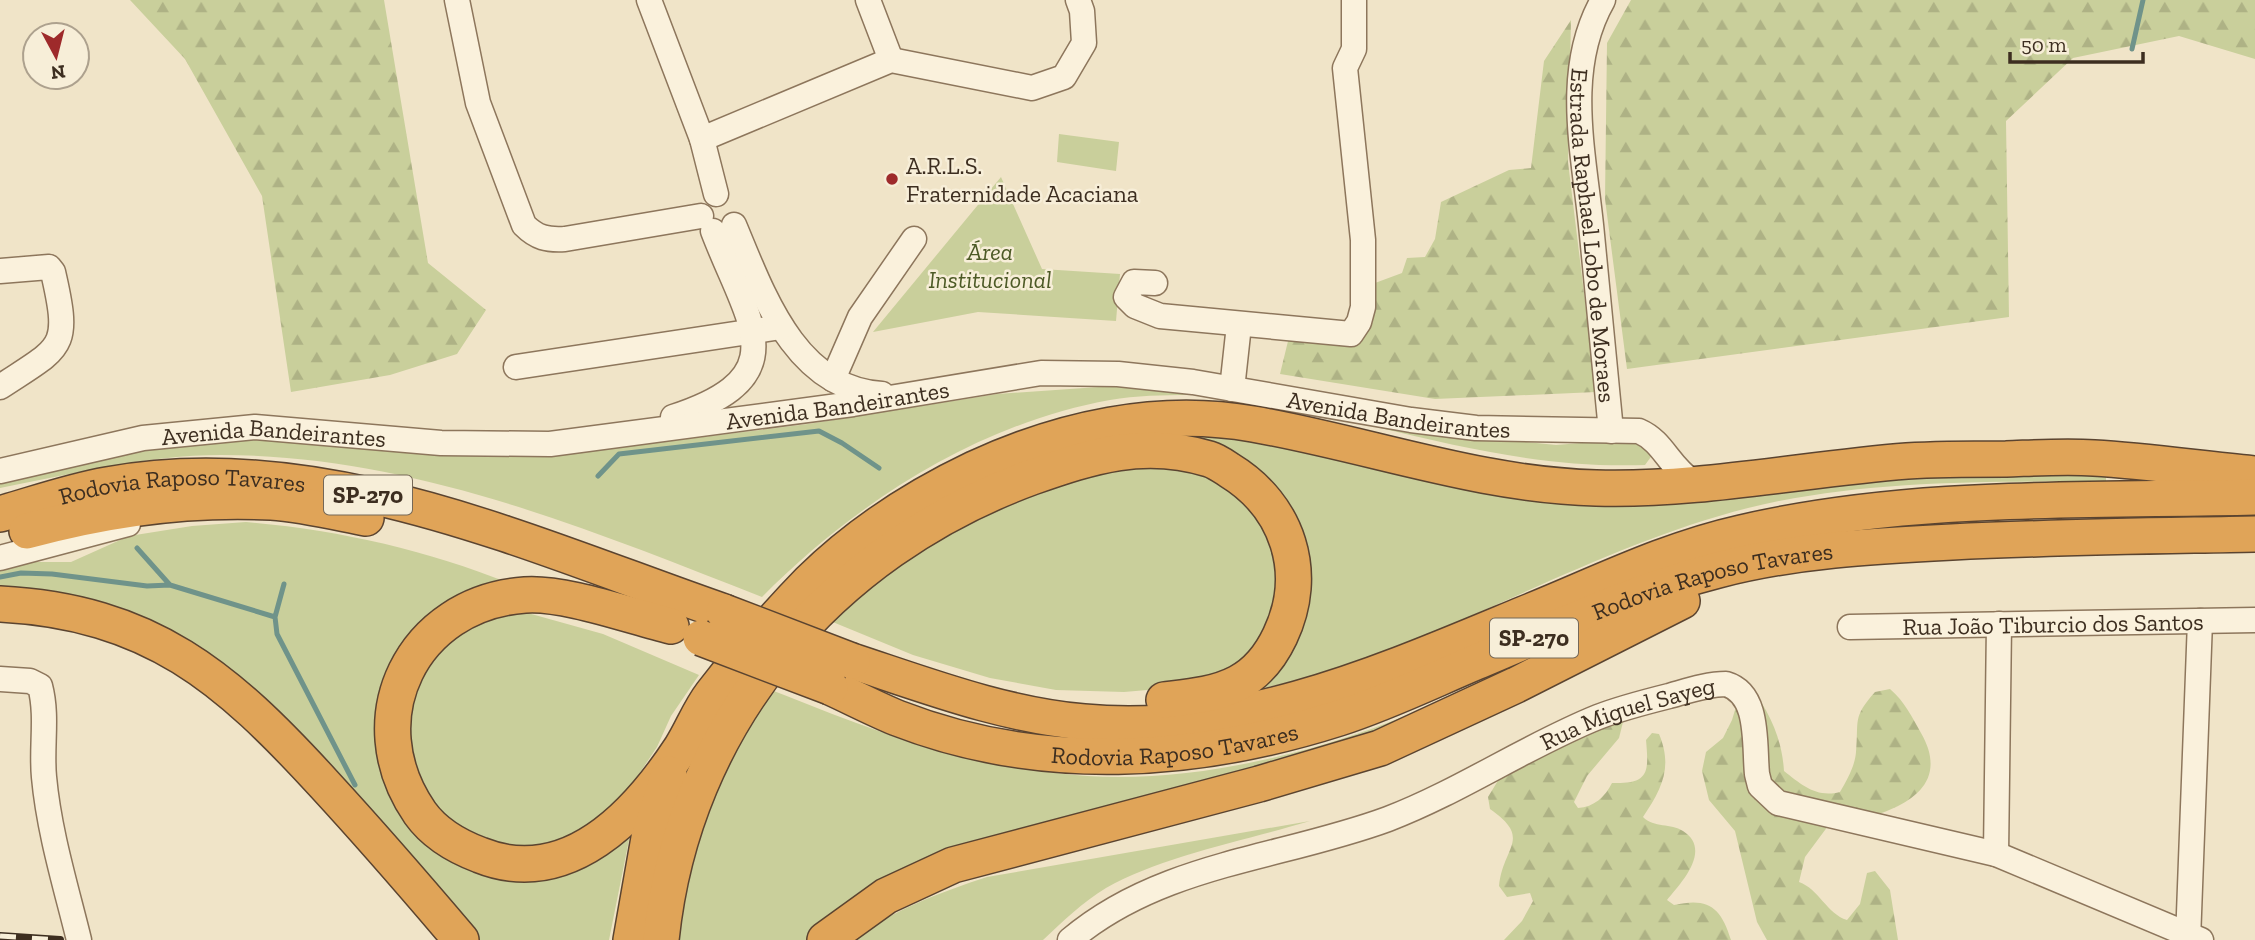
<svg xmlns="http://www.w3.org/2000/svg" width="2255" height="940" viewBox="0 0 2255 940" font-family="'Zilla Slab',serif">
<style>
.green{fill:#c9cf9b}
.forest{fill:url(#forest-firs)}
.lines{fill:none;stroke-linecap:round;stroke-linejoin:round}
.stream{stroke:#6f938a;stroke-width:5}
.minor-casing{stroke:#8d765c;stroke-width:27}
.highway-casing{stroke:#5b4430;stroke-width:38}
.minor{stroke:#faf1dc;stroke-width:24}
.highway{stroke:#e0a458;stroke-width:35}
.rail-casing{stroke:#3d2e20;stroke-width:8}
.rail{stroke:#f7eed8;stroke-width:5;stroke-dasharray:16;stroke-linecap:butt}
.highway-bridge-casing{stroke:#5b4430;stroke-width:38;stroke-linecap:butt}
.highway-bridge{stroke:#e0a458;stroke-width:35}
.poi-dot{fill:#9e2a2b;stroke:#f7eed8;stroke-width:2.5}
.labels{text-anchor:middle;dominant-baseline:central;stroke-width:5;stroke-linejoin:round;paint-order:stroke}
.shield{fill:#f7eed8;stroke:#756857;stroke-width:2}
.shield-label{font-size:23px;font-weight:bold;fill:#3d2e20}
.poi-label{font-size:24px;fill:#3d2e20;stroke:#f7eed8;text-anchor:start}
.street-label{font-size:24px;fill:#3d2e20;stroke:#f7eed8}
.park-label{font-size:24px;font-style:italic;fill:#4d5a26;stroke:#f7eed8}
</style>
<defs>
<pattern id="forest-firs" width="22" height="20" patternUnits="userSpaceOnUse" patternTransform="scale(1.75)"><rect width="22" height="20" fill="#c9cf9b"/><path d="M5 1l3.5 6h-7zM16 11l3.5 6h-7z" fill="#aeb285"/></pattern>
</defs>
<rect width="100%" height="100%" fill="#f0e4c8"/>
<path class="green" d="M1059,134L1119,142L1116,171L1057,162Z
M1001,177L1042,269L1120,274L1116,321L978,312L873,332Z
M1113,386L1216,395C1181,395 1145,394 1110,400C977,424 855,503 762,597C588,529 411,455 221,455C147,455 72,474 0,488V480L119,452L197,442L266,439L573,453L808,424L997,394Z
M1376,427L1556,445L1631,439L1653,454L1645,465C1550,468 1468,449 1376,427Z
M1216,428L1505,487L1910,470L2106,472V481C1986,482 1865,479 1748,508C1618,541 1499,609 1374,656C1331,673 1286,683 1241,693L1285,651C1284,629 1282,499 1275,490C1256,460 1226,451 1193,443L929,501Z
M1195,465L1275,527L1279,613L1245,665L1182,687L1124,692L1056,690L990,678L913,655L823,618L929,535L1079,471Z
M246,522C341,530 431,551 519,587L455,601L383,739L473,864L626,834L629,840L609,940H472L217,671L0,597V566L31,562H71L129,536L192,526Z
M503,606L603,634L699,675L671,716L657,747L609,819L549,850L483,846L428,808L401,743L417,663Z
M761,686C824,710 886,737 951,753C996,764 1041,773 1087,776C1199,783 1325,751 1427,707L1386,733L1101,813L810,940H668L681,873Z
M1310,821C1247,840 1162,856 1106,888C1083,902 1062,922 1043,940H852C894,910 938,893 987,877Z"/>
<path class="forest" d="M130,0H384L428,263L486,310L457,354L390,375L291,392L262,196L185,59Z
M1631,0H2255V59L2179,36L2073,58L2006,121L2009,317L1627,369L1605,199L1607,43Z
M1571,20L1568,162L1596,392L1435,399L1280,374L1289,337L1363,336L1373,322L1375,283L1402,273L1407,258L1425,257L1435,239L1441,202L1509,170L1531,168L1544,61Z
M1744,680C1767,705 1782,737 1784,771C1802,785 1816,798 1840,792C1847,780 1855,766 1856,752C1859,720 1852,718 1875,692L1890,689C1905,702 1912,717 1921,733C1959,799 1875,818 1828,826L1805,857L1799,882C1819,889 1827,914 1847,920L1860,904L1867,873L1875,871L1890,890L1898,940H1767L1757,922L1735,831L1709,800L1702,771L1706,752L1723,738L1732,720Z
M1617,713L1623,722L1619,738L1587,776L1574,802L1578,808C1594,807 1605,797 1612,783C1649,784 1649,773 1646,740L1652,733L1659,734C1673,767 1662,789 1643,817C1654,828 1671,823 1683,831C1713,850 1680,884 1667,900L1674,905C1708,897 1721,907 1731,940H1504L1522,921L1533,901L1530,893L1507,897L1499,886C1503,846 1533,839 1490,809L1488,797L1513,756Z"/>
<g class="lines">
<path class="stream" d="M2132,49L2143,0
M598,476L619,454L819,431L842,443L879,468
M137,548L170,585
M0,577L21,573L52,574L147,586L170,585L275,617
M284,584L275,617L277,634L355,785"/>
<g class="minor-casing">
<g id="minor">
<path d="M457,0L478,103L524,225C537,238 547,240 565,239L701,216"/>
<path d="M649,0L702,139L716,194"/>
<path d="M868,0L891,60"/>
<path id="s1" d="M1603,0C1562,72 1585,157 1592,235C1598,300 1605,366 1611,431"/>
<path d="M702,139L891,60L1032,88L1064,77L1084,43L1082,11L1078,0"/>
<path d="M734,225C763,294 795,389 882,394"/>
<path d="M0,271L49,267L53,272C71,350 62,346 0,387"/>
<path d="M1155,283L1134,282L1126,297L1135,306L1160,316L1351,334L1359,322L1363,307V240L1345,68L1354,49V0"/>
<path d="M516,367L781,327"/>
<path d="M833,379L860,317L914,239"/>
<path d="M1232,389L1239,325"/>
<path d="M673,417C799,376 748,323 713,231"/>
<path id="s2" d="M0,471L143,438L255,427L441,443L550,444L853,404L1041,373L1118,374L1193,382L1411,420L1476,428L1639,431C1664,442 1668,466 1694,483"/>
<path d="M0,558L128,524"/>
<path id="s3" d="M1850,627L2255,620"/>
<path d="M0,679L30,681L40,686C48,716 41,747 44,777C49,832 66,887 79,940"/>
<path d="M1996,854L1999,624"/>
<path id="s4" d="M1070,940C1161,863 1280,859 1388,819C1461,791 1526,746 1598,717C1621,708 1645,702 1669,696C1687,691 1707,684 1726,684C1760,694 1754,744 1757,774L1760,786L1778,803L1996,854L2201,940"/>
<path d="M2188,940L2200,621"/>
</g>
</g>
<g class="highway-casing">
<g id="highway">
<path id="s5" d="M0,514C35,504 72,491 107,485C319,446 528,544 724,612"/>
<path d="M27,531C107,509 188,498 271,502C302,504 335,512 366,518"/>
<path d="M0,604C151,612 226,677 324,784C371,835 416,887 461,940"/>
<path d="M671,626C630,616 564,592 525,595C412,603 355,719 420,813C435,834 456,846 480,855C567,890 637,815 681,748C692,731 699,711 712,694C742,655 775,617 810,581C857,535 915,497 974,469C1060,429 1158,407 1253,424C1368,444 1478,485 1596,488C1699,491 1804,469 1907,461C1940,459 1973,459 2006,459C2035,458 2065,456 2094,458C2147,461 2201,469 2255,474"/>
<path d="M852,661C928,686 1004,715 1084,722C1239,737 1384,672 1524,614C1596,585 1665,550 1741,533C1909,494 2084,501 2255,497"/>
<path id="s6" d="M830,687C852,697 875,709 897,718C1041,774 1195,764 1339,718C1386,703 1431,681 1476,662C1555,629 1635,591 1718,570C1795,550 1872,546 1952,542C2053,537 2154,536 2255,534"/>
<path d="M631,940L649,838L669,774"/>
<path d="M661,940C683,723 829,551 1032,477C1092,456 1144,439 1209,459C1216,461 1223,466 1229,470C1288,506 1310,573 1280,636C1271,655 1257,673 1238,683C1215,695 1189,697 1164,700"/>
<path d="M825,940L886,896L953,865L1259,784L1380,748L1516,685L1682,601"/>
</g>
</g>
<use href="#minor" class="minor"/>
<use href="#highway" class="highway"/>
<g class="rail-casing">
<path id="rail" d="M0,936L60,940"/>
</g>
<use href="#rail" class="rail"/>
<g class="highway-bridge-casing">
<path id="highway-bridge" d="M724,612L852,661
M701,638L830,687"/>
</g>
<use href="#highway-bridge" class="highway-bridge"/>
</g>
<circle class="poi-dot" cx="892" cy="179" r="7"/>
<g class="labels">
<g class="shield">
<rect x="324" y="475.5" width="88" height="39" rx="5"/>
<rect x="1490" y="618.5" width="88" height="39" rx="5"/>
</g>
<g class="shield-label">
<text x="368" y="495">SP-270</text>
<text x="1534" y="638">SP-270</text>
</g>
<g class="poi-label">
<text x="906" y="165">A.R.L.S.<tspan x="906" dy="28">Fraternidade Acaciana</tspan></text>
</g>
<g class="street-label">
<text stroke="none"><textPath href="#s1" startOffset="240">Estrada Raphael Lobo de Moraes</textPath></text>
<text stroke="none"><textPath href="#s2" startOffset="845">Avenida Bandeirantes</textPath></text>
<text stroke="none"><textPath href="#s2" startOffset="1412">Avenida Bandeirantes</textPath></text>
<text stroke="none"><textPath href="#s2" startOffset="278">Avenida Bandeirantes</textPath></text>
<text stroke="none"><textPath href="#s5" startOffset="186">Rodovia Raposo Tavares</textPath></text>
<text stroke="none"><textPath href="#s6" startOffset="924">Rodovia Raposo Tavares</textPath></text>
<text stroke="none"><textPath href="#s3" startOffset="203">Rua João Tiburcio dos Santos</textPath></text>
<text stroke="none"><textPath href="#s4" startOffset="606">Rua Miguel Sayeg</textPath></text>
<text stroke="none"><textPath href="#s6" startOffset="357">Rodovia Raposo Tavares</textPath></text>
</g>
<g class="park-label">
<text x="990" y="251">Área<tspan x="990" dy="28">Institucional</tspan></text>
</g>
</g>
<g transform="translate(56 56) rotate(173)"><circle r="33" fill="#f7eed8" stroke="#ada18e" stroke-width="2"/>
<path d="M0-5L12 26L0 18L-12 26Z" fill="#9e2a2b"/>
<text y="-10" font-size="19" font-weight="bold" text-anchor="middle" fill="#3d2e20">N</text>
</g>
<path d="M2010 52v10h133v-10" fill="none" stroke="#3d2e20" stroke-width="3.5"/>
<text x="2021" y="52" font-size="21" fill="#3d2e20" stroke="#f7eed8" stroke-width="5" paint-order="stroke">50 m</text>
</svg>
